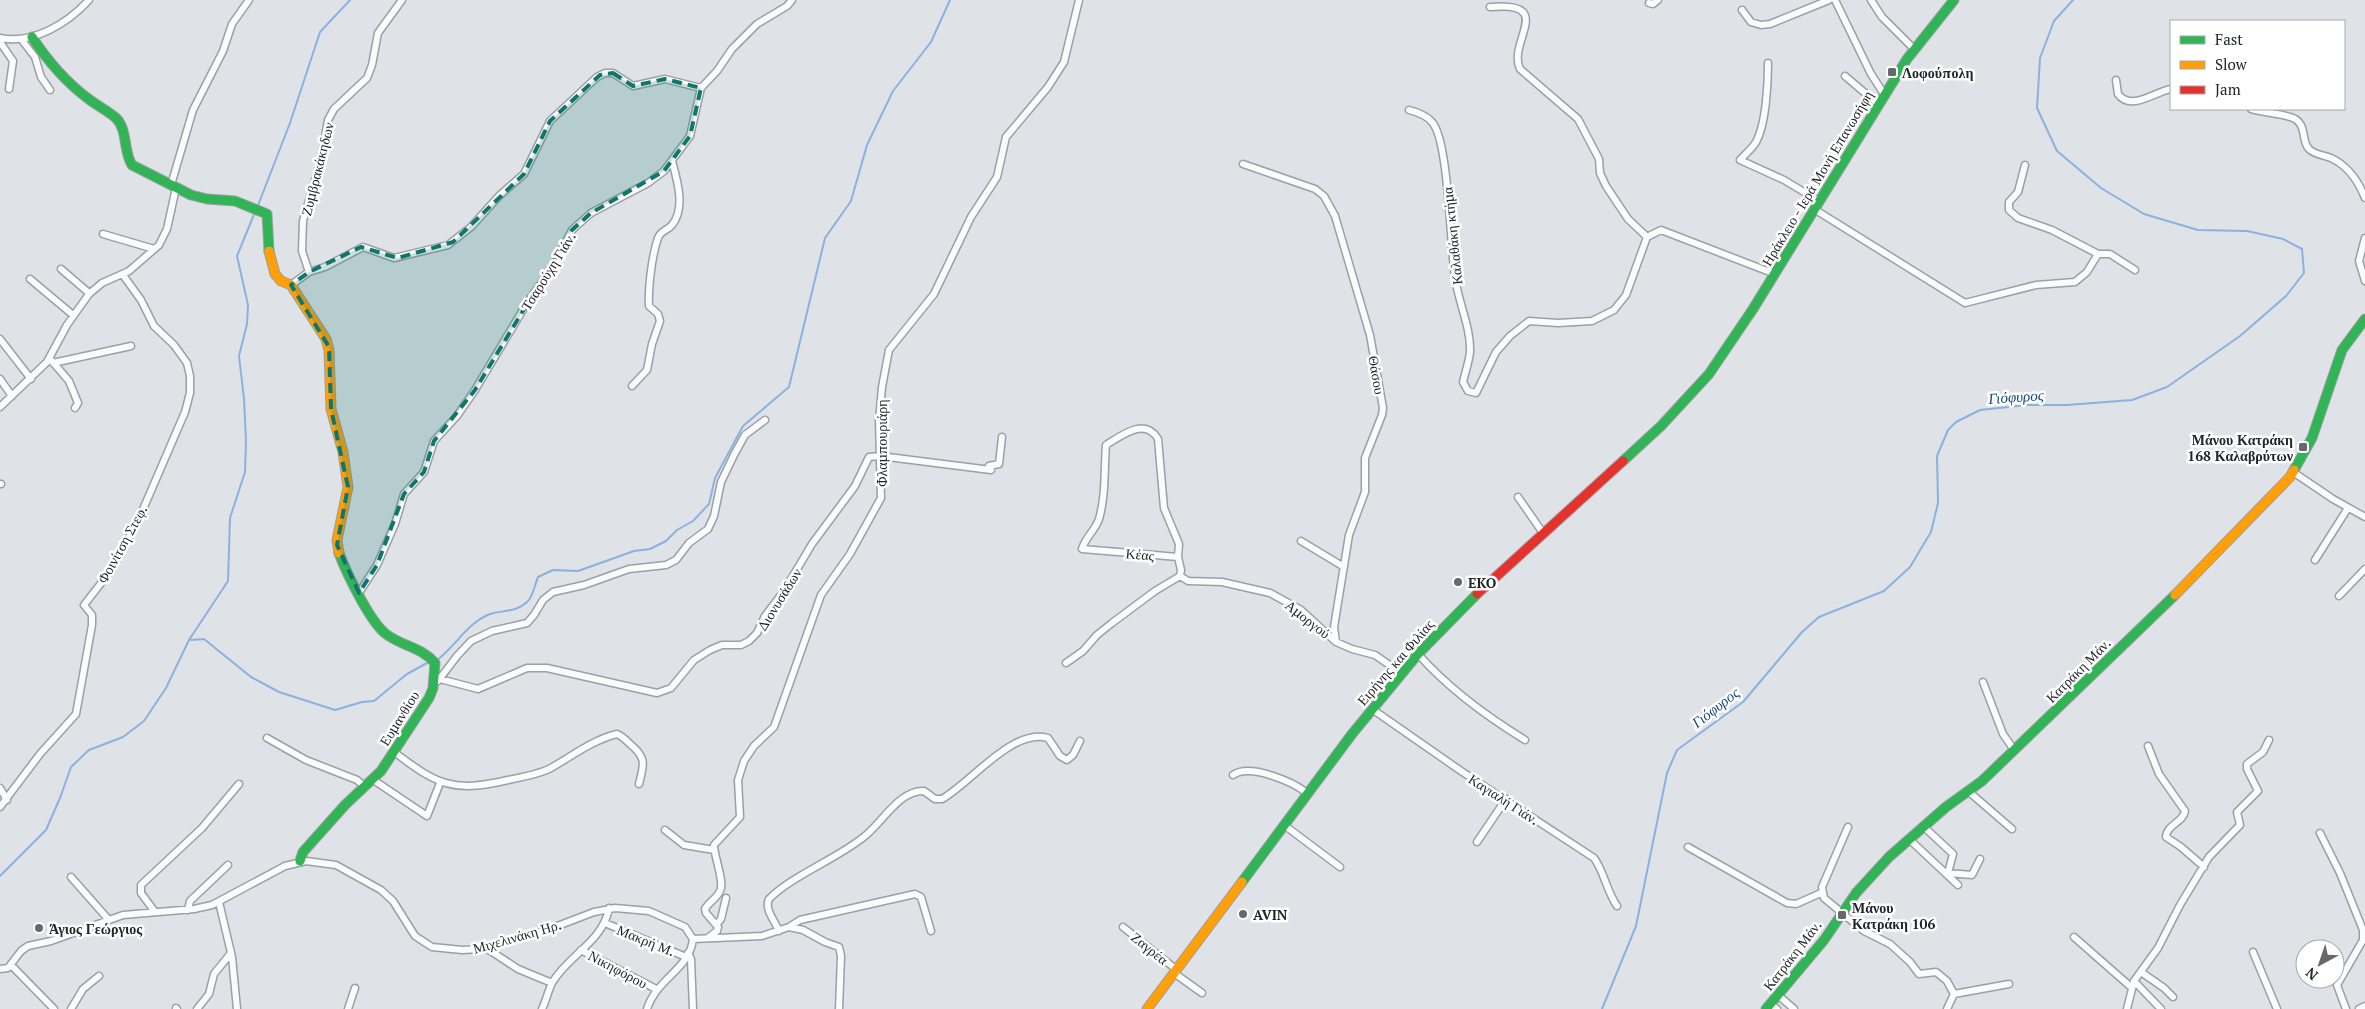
<svg xmlns="http://www.w3.org/2000/svg" width="2365" height="1009" viewBox="0 0 2365 1009" font-family="'PT Serif',serif">
<style>
.lines{fill:none;stroke-linecap:round;stroke-linejoin:round}
.stream{stroke:#8cb1df;stroke-width:2}
.street-casing{stroke:#9c9fa3;stroke-width:9}
.fast-casing{stroke:#9c9fa3;stroke-width:11}
.slow-casing{stroke:#9c9fa3;stroke-width:11}
.jam-casing{stroke:#9c9fa3;stroke-width:11}
.street{stroke:#fafbfc;stroke-width:6}
.fast{stroke:#30b455;stroke-width:9}
.slow{stroke:#ff9f0a;stroke-width:9}
.jam{stroke:#e5322d;stroke-width:9}
.marked{fill:#0f766e;fill-opacity:0.2;stroke:#0f766e;stroke-width:4;stroke-dasharray:10 6;stroke-linejoin:round}
.poi-dot{fill:#65686c;stroke:#fff;stroke-width:2}
.labels{text-anchor:middle;dominant-baseline:central;stroke-width:5;stroke-linejoin:round;paint-order:stroke}
.poi-label{font-size:14px;font-weight:bold;fill:#232629;stroke:#fff;text-anchor:start}
.street-label{font-size:14px;fill:#232629;stroke:#fff}
.water-label{font-size:15px;font-style:italic;fill:#134780;stroke:#fff}
</style>
<rect width="100%" height="100%" fill="#dfe3e8"/>
<g class="lines">
<path class="stream" d="M257,208L290,123L320,32L350,0
M191,640L204,639L251,677L279,692L335,710L362,702L374,701L407,674L429,662
M437,660C456,646 467,623 490,614C503,610 517,612 527,602C533,597 535,584 538,577L553,570L578,571L634,551L650,549L666,541L677,530L693,521L709,504L715,478L743,426L789,387L825,238L851,201L867,145L893,91L931,42L950,0
M0,876L46,830L60,798L71,767L89,750L123,737L144,721L166,688L189,640L228,581L230,518L245,472L246,441L244,399L239,356L247,324L248,305L237,256L255,212
M1602,1009L1636,926L1667,773L1677,750L1743,702L1802,632L1819,617L1884,591L1910,567L1931,532L1938,503L1937,456L1948,430L1956,422L1980,410L2028,405H2067L2132,400L2167,387L2240,336L2286,296L2304,273L2302,249L2283,239L2247,231L2198,230L2144,214L2101,188L2057,151L2037,108L2040,58L2054,21L2073,0"/>
<g class="street-casing">
<path id="street" d="M1835,0L1871,74L1884,94
M1871,0L1882,17L1914,49
M1649,3L1653,4L1658,0
M1490,7C1557,1 1507,42 1520,69L1578,119L1599,159L1600,173L1606,186L1628,219L1647,237
M1742,10L1751,22L1761,25L1770,24L1829,0
M0,38C33,45 68,23 89,0
M21,39L35,57L41,77L50,90
M0,42L13,61L9,89
M1768,63C1768,84 1766,124 1756,142C1752,149 1745,154 1740,160L1784,180L1819,201
M1845,76L1878,104
M2116,80L2118,94C2131,112 2156,91 2171,89
M2251,109C2263,113 2288,114 2295,119C2307,126 2301,141 2309,149C2315,155 2324,155 2331,158C2348,166 2358,180 2365,198
M1409,110C1417,112 1426,115 1432,122C1449,141 1450,247 1455,277C1458,302 1471,327 1470,352C1469,362 1465,373 1463,382L1468,391L1476,393L1496,352L1510,336L1529,321L1558,323L1592,321L1614,310L1626,295L1647,237L1661,230L1775,274
M1243,164L1315,189L1324,196L1335,216L1370,335L1383,408L1382,415L1365,458V492L1349,535L1334,627L1336,642
M171,185L193,110L223,51L232,24L249,0
M1814,209L1965,303L2036,285L2075,282L2087,272L2098,254L2052,230L2018,218L2009,210V202L2018,192L2025,165
M103,234L154,249
M2365,238L2359,261L2365,281
M2098,254H2110L2135,270
M61,269L89,293
M309,272L302,251L303,221L321,160L328,120L334,109L367,78L372,65L378,33L402,0
M30,279L73,315
M291,285L309,272L325,267L363,247L394,258L448,245L471,227L499,196L524,174L550,121L597,77L605,73H613L633,86L665,79L701,88
M0,339L31,379
M51,360L69,381L78,403L75,408
M53,363L131,346
M0,379L12,396
M632,386L647,370L652,344L660,321L658,314L649,306C648,288 652,255 658,238C661,230 667,231 672,225C686,208 677,180 672,161
M0,407L47,362L67,325L89,294L102,283L129,271L159,245L167,229L176,188
M2293,472L2333,499L2365,517
M0,484H1
M1518,497L1543,533
M1301,541L1344,567
M1178,557L1179,544L1164,508L1158,439C1145,417 1122,435 1106,445C1104,469 1106,495 1099,519C1095,531 1086,536 1082,549L1178,557L1181,570L1180,576
M2315,560L2348,508
M1180,576L1188,581L1222,582L1270,593L1301,610L1336,642L1352,649L1375,655L1401,673
M359,593L377,565L395,524L404,494L424,472L434,441L457,416L475,390L527,303L553,267L572,230L591,213L648,183L664,171L690,136L701,88L717,71L732,49L757,24L787,6L792,0
M2339,596L2365,569
M1418,654C1448,688 1486,716 1525,740
M1066,663L1083,651L1097,635L1112,623L1155,591L1180,576
M440,679L478,689L527,668H547L657,693L671,688L694,660L710,650L722,645H741L749,641L757,633L765,616L784,591L812,544L855,486L869,457L880,456L991,470L989,466L999,464L1002,437
M438,681L457,656L471,641L492,631L527,623L534,615L543,600L553,592L584,585L629,569L666,565L676,560L689,543L708,529L714,516L721,482L734,455L745,435L765,420
M1983,682L2003,734L2014,750
M1372,709L1461,771L1594,858C1604,871 1606,890 1617,906
M267,738L306,760L357,780L365,787
M2148,746L2159,774L2185,811C2183,823 2167,824 2166,837L2181,847L2204,867
M393,751C437,785 453,793 508,780C522,777 536,775 549,769C571,757 592,740 617,734C622,736 626,740 630,744C647,758 644,764 639,784
M1233,775C1250,763 1293,782 1307,793
M372,779L427,816L440,783
M0,788L7,800
M1968,791L2012,829
M0,807L40,754L76,714L92,625V615L84,605L109,573L138,521L185,412L190,393V376L187,363L174,345L154,326L141,300L123,275
M1284,825L1340,867
M1923,826L1953,854L1948,873
M1848,827L1822,887L1824,898L1864,931L1890,944L1910,962L1919,974L1936,972L1947,981L1954,994L1947,1009
M665,830L684,845L714,850
M2320,833L2340,873L2363,930V940L2337,985L2346,1009
M1909,839L1958,885
M1477,842L1506,799
M1688,847L1787,903L1796,904L1821,893
M1948,873L1972,875L1980,859
M71,877L108,919
M219,902L232,957L237,1009
M188,910L190,901L228,865
M155,912L141,893V885L202,828L239,784
M605,923L686,957
M717,924L721,919L726,898
M789,927L803,930L825,942L839,947L841,956L839,1009
M1123,927L1177,970
M779,931C775,921 764,909 769,899C793,875 837,859 865,836C882,823 899,790 924,791L935,799H942C972,782 1012,728 1048,738L1060,756L1067,760L1073,755L1080,741
M709,937L717,931L718,927L706,913L705,909C709,902 717,898 720,891C725,882 714,857 714,845L740,817L738,780L744,761L754,746L774,727L821,595L850,554L881,498L879,421L882,387L889,350L934,294L971,217L997,177L1006,137L1048,87L1064,62L1079,0
M2074,937L2131,987
M693,939L762,936L789,927L800,920L915,894L921,897L931,931
M486,948L518,969L552,983
M581,950L656,989
M2253,952L2277,1009
M688,953L691,959L693,1009
M11,965L54,1009
M0,969L8,968L21,951L28,946L51,941L123,915L194,909L212,905L285,866L306,861L336,865L381,890L393,901L415,936L432,947L462,950L481,949L547,930L594,912L615,908L649,911L685,927L693,939
M2141,972L2164,988L2173,997
M1174,973L1202,993
M2134,981L2161,1009
M1954,994L2009,984
M1778,995L1794,1009
M1771,1004L1777,1009
M176,1008L177,1009
M71,1009L83,989L99,976
M197,1009L209,994L214,974L231,953
M348,1009L355,988
M542,1009C546,1001 548,991 552,983C568,955 603,942 609,908
M647,1009C656,979 690,969 693,939
M2127,1009L2134,981L2158,948L2180,905L2209,857L2240,825L2237,812L2258,791L2247,769V764L2263,752L2269,740
M2359,1009L2365,1006"/>
</g>
<g class="fast-casing">
<path id="fast" d="M32,37C47,60 68,84 90,100C98,106 108,111 116,118C128,130 123,151 132,165L191,195L207,199L235,201L267,214L269,251
M1623,461L1661,426L1709,374L1753,309L1907,59L1954,0
M2294,470L2312,438L2342,350L2365,319
M300,861L303,852L345,805L381,771L429,698L433,688L435,663C420,646 403,647 386,634C370,622 346,572 339,553
M1242,882L1352,734L1418,654L1477,594
M1766,1009L1824,940L1856,893L1889,857L1946,807L1982,781L2175,595"/>
</g>
<g class="slow-casing">
<path id="slow" d="M269,251L275,274L281,281L291,285L326,339L329,350L331,409L343,452L348,487L337,540L339,553
M2175,595L2290,477L2294,470
M1147,1009L1242,882"/>
</g>
<g class="jam-casing">
<path id="jam" d="M1477,594L1623,461"/>
</g>
<use href="#street" class="street"/>
<use href="#fast" class="fast"/>
<use href="#slow" class="slow"/>
<use href="#jam" class="jam"/>
</g>
<path class="marked" d="M613,73L633,86L665,79L701,88L690,136L664,171L591,213L572,230L475,390L434,441L424,472L404,494L377,565L359,593L337,545L348,487L331,409L329,347L291,285L309,272L361,247L398,258L453,242L524,174L550,121L600,75Z"/>
<g class="poi-dot">
<rect x="1887" y="67" width="10" height="10" rx="2.5"/>
<rect x="2298" y="442" width="10" height="10" rx="2.5"/>
<circle cx="1458" cy="582" r="5"/>
<circle cx="1243" cy="914" r="5"/>
<rect x="1837" y="910" width="10" height="10" rx="2.5"/>
<circle cx="39" cy="928" r="5"/>
</g>
<g class="labels">
<g class="poi-label">
<text x="1902" y="72">Λοφούπολη</text>
<text x="2293" y="439" text-anchor="end">Μάνου Κατράκη<tspan x="2293" dy="16">168 Καλαβρύτων</tspan></text>
<text x="1468" y="582">EKO</text>
<text x="1852" y="907">Μάνου<tspan x="1852" dy="16">Κατράκη 106</tspan></text>
<text x="1253" y="914">AVIN</text>
<text x="49" y="928">Άγιος Γεώργιος</text>
</g>
<g class="street-label">
<text transform="translate(317 169) rotate(-76)">Ζυμβρακάκηδων</text>
<text transform="translate(1817 178) rotate(-59)">Ηράκλειο - Ιερά Μονή Επανωσήφη</text>
<text transform="translate(1452 236) rotate(-96)">Καλαθάκη κτήμα</text>
<text transform="translate(548 271) rotate(-58)">Τσαρούχη Γιάν.</text>
<text transform="translate(1377 375) rotate(80)">Θάσου</text>
<text transform="translate(881 443) rotate(-90)">Φλαμπουριάρη</text>
<text transform="translate(122 544) rotate(-61)">Φοινίτση Στεφ.</text>
<text transform="translate(1140 554) rotate(5)">Κέας</text>
<text transform="translate(779 599) rotate(-58)">Διονυσάδων</text>
<text transform="translate(1308 619) rotate(38)">Αμοργού</text>
<text transform="translate(1395 662) rotate(-49)">Ειρήνης και Φιλίας</text>
<text transform="translate(2078 670) rotate(-45)">Κατράκη Μάν.</text>
<text transform="translate(399 718) rotate(-58)">Ευμανθίου</text>
<text transform="translate(1504 799) rotate(33)">Καγιαλή Γιάν.</text>
<text transform="translate(517 936) rotate(-16)">Μιχελινάκη Ηρ.</text>
<text transform="translate(646 940) rotate(22)">Μακρή Μ.</text>
<text transform="translate(1150 948) rotate(39)">Ζαγρέα</text>
<text transform="translate(1792 955) rotate(-52)">Κατράκη Μάν.</text>
<text transform="translate(618 969) rotate(28)">Νικηφόρου</text>
</g>
<g class="water-label">
<text transform="translate(2016 396) rotate(-4)">Γιόφυρος</text>
<text transform="translate(1715 707) rotate(-38)">Γιόφυρος</text>
</g>
</g>
<rect x="2170" y="20" width="175" height="90" fill="#ffffff" stroke="#a7a8a9"/>
<rect x="2180" y="36" width="25" height="8" fill="#30b455" stroke="#a7a8a9"/>
<text x="2215" y="45" font-size="15" fill="#232629">Fast</text>
<rect x="2180" y="61" width="25" height="8" fill="#ff9f0a" stroke="#a7a8a9"/>
<text x="2215" y="70" font-size="15" fill="#232629">Slow</text>
<rect x="2180" y="86" width="25" height="8" fill="#e5322d" stroke="#a7a8a9"/>
<text x="2215" y="95" font-size="15" fill="#232629">Jam</text>
<g transform="translate(2320 964) rotate(220)"><circle r="24" fill="#ffffff" stroke="#a7a8a9"/>
<path d="M0-4L9 19L0 12L-9 19Z" fill="#65686c"/>
<text y="-8" font-size="14" font-weight="bold" text-anchor="middle" fill="#232629">N</text>
</g>
</svg>
